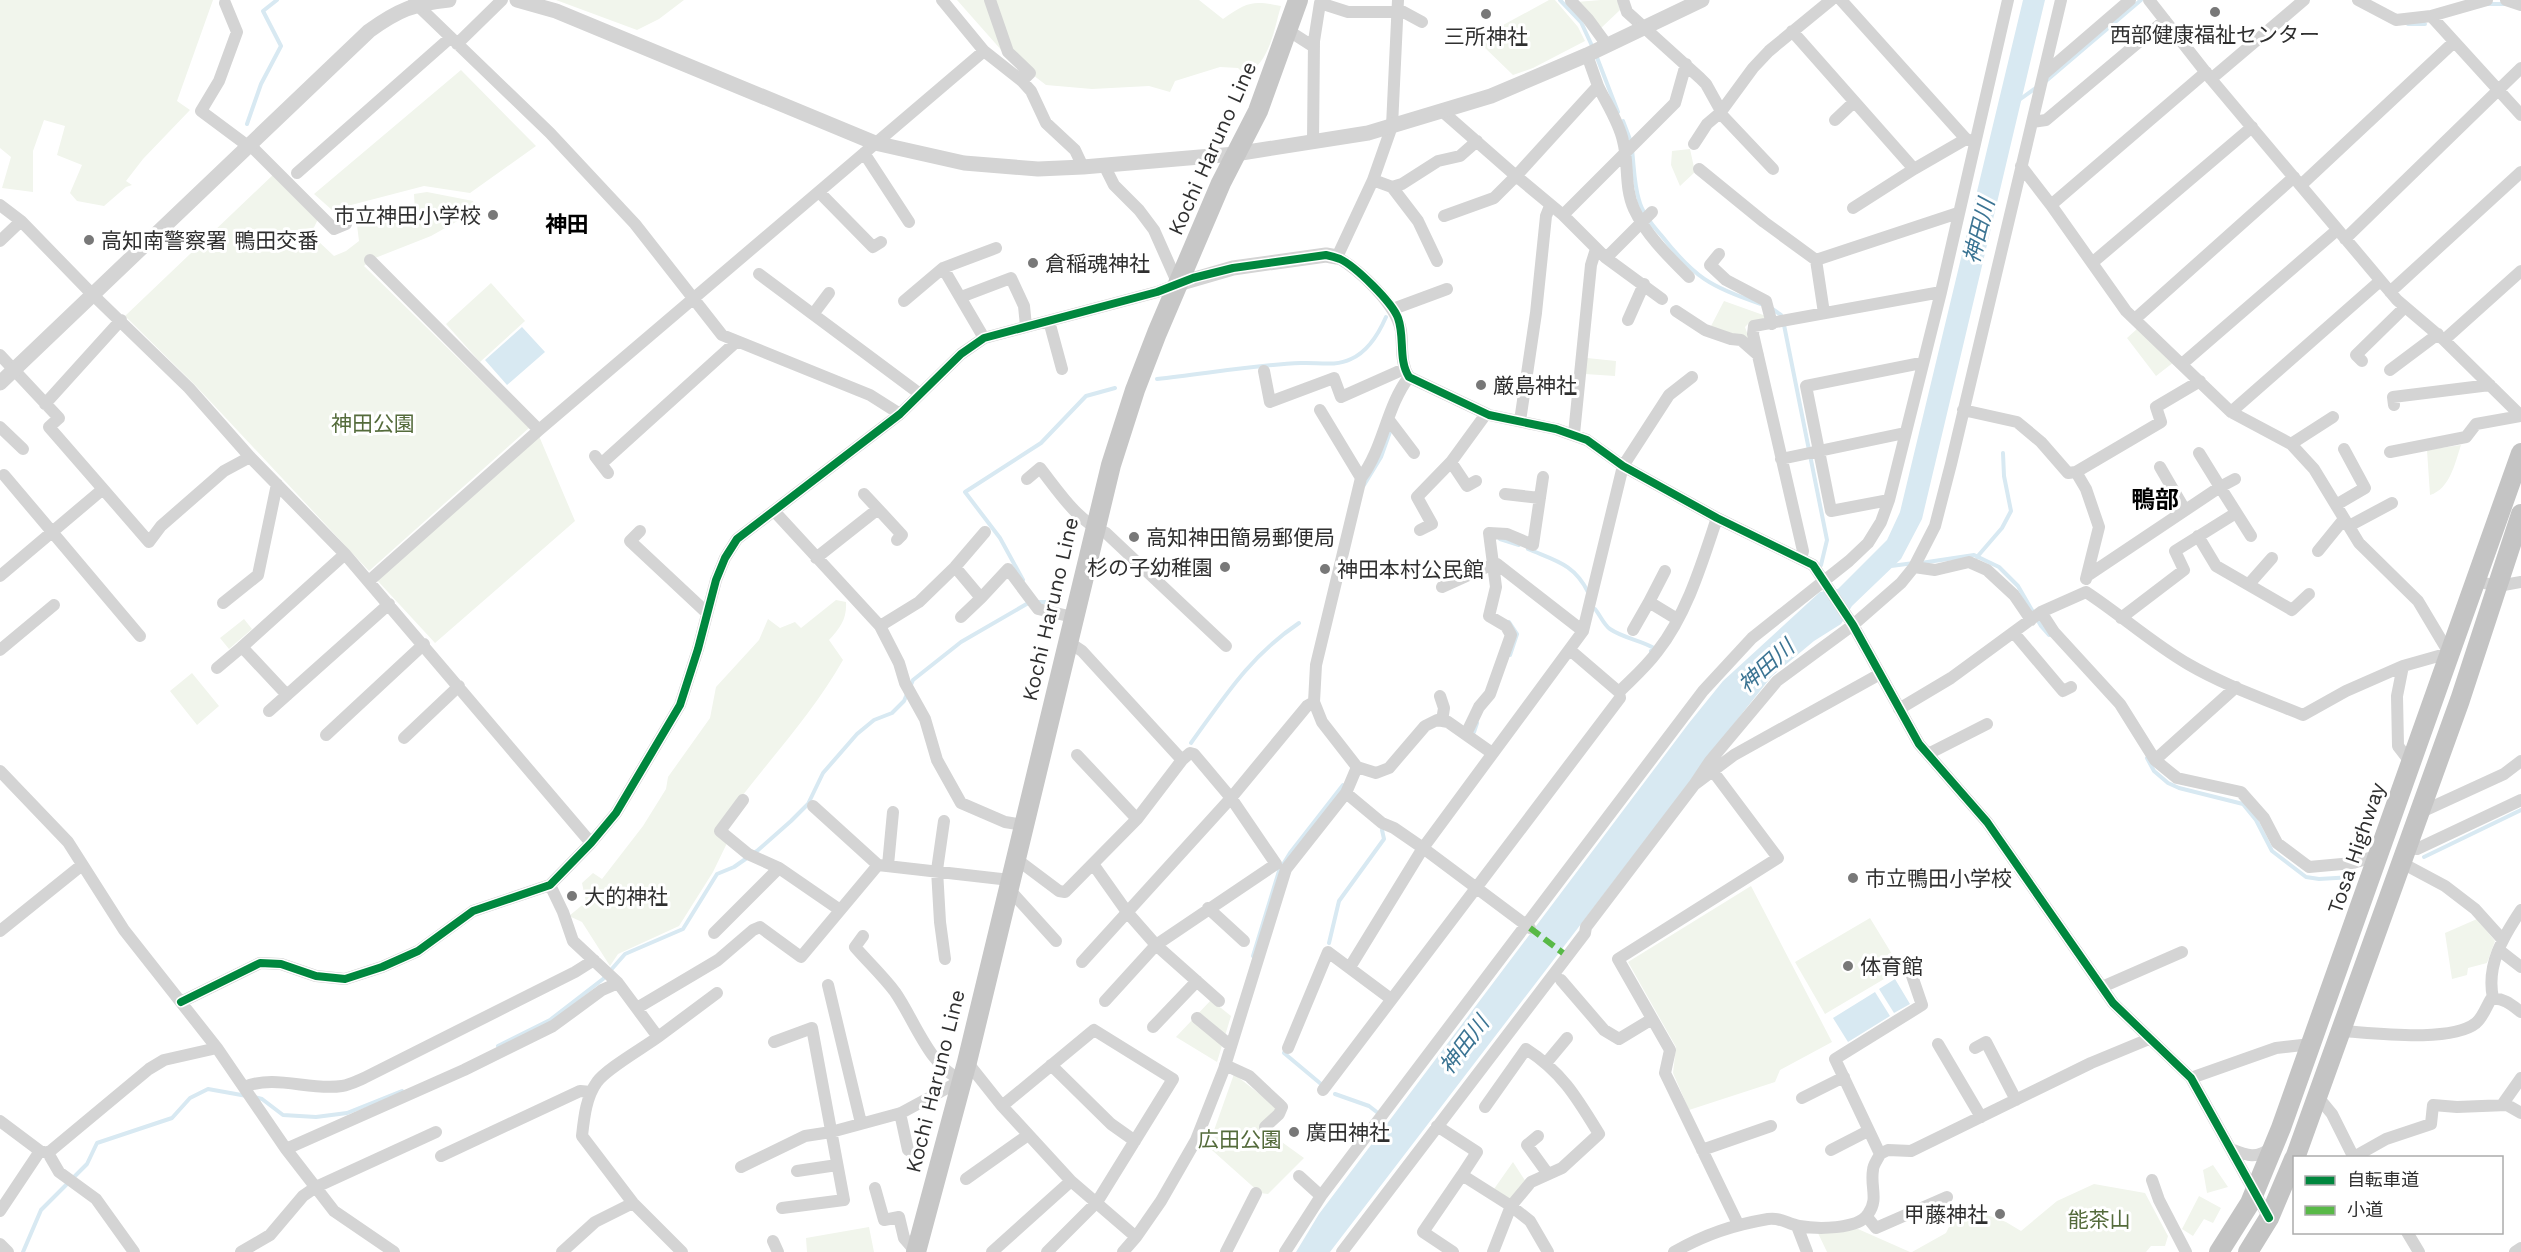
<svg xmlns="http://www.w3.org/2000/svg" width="2521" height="1252" viewBox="0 0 2521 1252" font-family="'Work Sans','Noto Sans JP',sans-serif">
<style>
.green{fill:#f1f5ec}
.water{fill:#d8e9f2}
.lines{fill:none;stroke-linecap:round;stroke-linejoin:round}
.stream{stroke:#d8e9f2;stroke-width:4}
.minor{stroke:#d4d4d4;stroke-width:12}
.tertiary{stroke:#d4d4d4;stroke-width:15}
.primary{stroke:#c7c7c7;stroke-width:20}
.trunk{stroke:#c4c4c4;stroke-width:20}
.quiet{stroke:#58b947;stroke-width:6;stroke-dasharray:12 6;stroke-linecap:butt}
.cycleway-casing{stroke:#fff;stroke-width:11}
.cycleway{stroke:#00873e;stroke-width:8}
.poi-dot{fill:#787878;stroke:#fff;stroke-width:2}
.labels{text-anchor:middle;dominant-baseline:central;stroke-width:6;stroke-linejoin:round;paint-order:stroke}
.poi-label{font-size:21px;fill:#2f2f2f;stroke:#fff;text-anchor:start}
.street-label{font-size:21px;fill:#2f2f2f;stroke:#fff}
.park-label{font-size:21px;fill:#546b3b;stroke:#fff}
.neighbourhood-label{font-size:22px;font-weight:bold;fill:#000;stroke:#fff}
.water-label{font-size:22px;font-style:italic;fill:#3b7493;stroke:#fff}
.quarter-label{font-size:24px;font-weight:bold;fill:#000;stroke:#fff}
</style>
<rect width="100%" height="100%" fill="#fff"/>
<path class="green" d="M0,0H213L177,101L190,110L143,159L126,181L132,185L126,187L104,206L77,201L70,193L82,165L57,155L65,126L44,120L33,151V192L2,188L11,157L0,148Z
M556,0H684L659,19L637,30Z
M957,0H1199L1223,19C1247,2 1252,0 1281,6C1274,29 1270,61 1248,73L1242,72L1238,68L1220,67L1175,81L1170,92L1149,86L1092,89L1046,85L1003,52Z
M1549,0H1555L1578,27L1585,41L1533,68L1513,75L1483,46V36Z
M1601,0H1617L1620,10L1600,29L1576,2Z
M461,70L536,146L470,193L424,186L332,210L314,194Z
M1690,149L1695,172L1680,186L1671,165L1672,151Z
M276,172L319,217L306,244L317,240L334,256L346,251L359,241L357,225H371L379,221L380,215L391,217L415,212L414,194L427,192L473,201L477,210L431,236L370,260L364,266L529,428L369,571L195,385L125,316Z
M491,283L525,321L480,362L446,324Z
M1724,301L1766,316V320L1749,323L1745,327L1750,341L1710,328Z
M2138,328L2174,362L2156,376L2127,338Z
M1587,358L1616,361L1615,376L1585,374Z
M539,436L575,521L435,643L376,579Z
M2461,445C2455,463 2450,489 2430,495L2427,450Z
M836,600L846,602C847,619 840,628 829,640L843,660C808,722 756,773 716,831L728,841L713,872L679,926L618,954L610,966L582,922L569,916L586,902L582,883L593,873L602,879L643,826L666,789L668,777L710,718L716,687L759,640L768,619L780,628L795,622L801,628Z
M244,619L252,629L229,649L220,638Z
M192,673L219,706L197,725L170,691Z
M1751,886L1832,1042L1780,1070L1775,1082L1689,1110L1673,1073L1676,1047L1628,962Z
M1870,918L1901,969L1825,1014L1795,962Z
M2477,919L2495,941L2487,963L2468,968L2467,975L2452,979L2445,933Z
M1211,1000L1231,1016L1217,1062L1176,1037Z
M1234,1074L1275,1106L1276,1109L1265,1130L1304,1158L1268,1194L1260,1193L1204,1143L1208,1136H1212Z
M1513,1162L1526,1182L1508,1201L1494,1189Z
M2213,1165L2228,1187L2207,1193L2203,1170Z
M2094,1184L2145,1193L2168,1236L2165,1246H2151L2146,1252H1912L1946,1233L1954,1217L1971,1209L2006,1222L2021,1231L2057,1201Z
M2199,1196L2221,1208L2213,1223L2204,1219L2193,1236L2182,1229Z
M869,1227L874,1252H807L806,1238Z
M1858,1229L1910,1252H1827L1817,1231Z"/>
<path class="water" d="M2023,0H2045L1922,519L1901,559L1852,606L1841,624L1814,641L1772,676L1744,711L1330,1252H1296L1319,1214L1689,723L1723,681L1820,592L1838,589L1887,540L1900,512Z
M522,327L545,352L507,385L485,360Z
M1895,979L1910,1004L1894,1013L1879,989Z
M1875,992L1890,1016L1848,1042L1833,1018Z"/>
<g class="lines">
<path class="stream" d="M1560,0L1581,22L1593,48
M2487,4H2507
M2408,24H2425
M1596,55L1618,112
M2046,81L2141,0
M2019,100L2037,87
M1623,121L1631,142
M247,124L261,84L281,46L263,11L277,0
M1632,150C1634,166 1634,184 1639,200C1642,213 1652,225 1661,235C1694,277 1710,287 1761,304
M1771,308L1781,315L1784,325L1827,540L1821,565
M1157,379C1204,374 1253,365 1301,363C1317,362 1335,367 1351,359C1367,352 1379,333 1386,317
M1364,485L1381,457L1391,429
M1500,539L1519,545
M1528,549C1556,561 1574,564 1588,592
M1977,557L2002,528L2011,511L2004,476L2003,453
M1921,563L1974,555L1999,567L2018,586L2041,626L2049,635
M1891,566L1914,563
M1023,580L1000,538L965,492L1041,443L1086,396L1115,388
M1038,602H1055L1058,597
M1595,609C1600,615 1604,625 1610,629C1623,638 1640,640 1654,648L1651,651
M1509,622L1517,634L1510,655
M910,687L913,680L961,642L1030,602
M1474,732L1477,723
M1191,743C1225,696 1251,655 1299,623
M2147,758L2154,771L2168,783L2179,788L2243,804L2256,820L2272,851L2306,877L2319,879L2353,877
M2424,857L2521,810
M1329,943L1339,901L1384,839L1382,830
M1253,956L1279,871L1290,853L1343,785
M498,1046L550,1020L603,979L625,954L683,929L717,874L734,867L757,851L791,821L808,804L823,773L857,734L874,720L892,713L904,701L907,694
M1285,1051L1284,1053L1321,1084
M1335,1094L1369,1106L1378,1113
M254,1097L262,1099L283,1115L316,1117L347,1113L402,1091
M23,1252L41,1210L87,1164L97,1143L172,1118L190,1098L208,1089L247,1096"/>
<path class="minor" d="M942,0L984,51L1022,81L1031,91L1046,123L1075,150L1083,167
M990,0L1008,52L1030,73L1022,81
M1398,0L1392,126L1373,180L1337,257C1360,270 1397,305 1401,331C1403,347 1400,363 1409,377L1489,415L1556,429L1587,440L1623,466L1717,518L1813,565L1853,625L1919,744L1987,822L2113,1003L2191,1078L2269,1218
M1623,0L1627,12L1700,78L1706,84L1721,111
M1841,0L1966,139L1972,141
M2149,0L2211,79L2397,300L2444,340L2521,416
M2358,0L2396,20L2431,16L2487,0
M2506,0L2521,5
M1571,1L1588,19L1607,45
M414,2L550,133L635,224L722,335L870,395L900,414
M225,3L237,32L219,81L201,111L248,146
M1398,9L1422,22
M2431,16L2521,115
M1289,31L1314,47
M1792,31L1914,169L1966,139
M457,44L502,0
M1587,55L1598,86
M2044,74L2130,0
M2211,79L2304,0
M1443,112L1516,176L1598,86C1606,103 1619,122 1623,141C1629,163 1624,187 1634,209C1646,235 1669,257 1689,277
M1720,113L1773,169
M1835,120L1854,102
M2032,122L2046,120L2165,20
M1313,141L1314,41L1320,3L1348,12H1397
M249,144L334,229L346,224
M1694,144L1707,124L1720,113L1753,68L1769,51L1831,0
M864,153L909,222
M1699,169L1764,222L1816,260L1824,313
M297,173L450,38
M1373,180L1392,187L1402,184L1438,161L1460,156L1477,141
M2301,185L2454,42
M1392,187L1418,221L1437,261
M819,192L873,247L881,242
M0,205L21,221L92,294L189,388L250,457L345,554L591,843
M2051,205L2206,72
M1853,208L1914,169
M1563,215L1675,103L1686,64
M1444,216L1494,198L1516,176L1563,215L1606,258L1662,299
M2345,239L2521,68
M0,241L21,221
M1719,254L1710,265L1726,280L1766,301L1772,324
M1606,258L1652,212
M370,260L539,430
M1816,260L1958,213
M2092,263L2252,127
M943,268L996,248
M759,274L920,394
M2390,292L2521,172
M961,297L1011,278L1024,306L1026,326
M904,301L943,268L984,338
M1393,309L1447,289
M1676,311L1705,330L1731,339L1741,340L1758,355
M814,313L829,293
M2135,319L2294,177
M1628,320L1644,284
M1049,321L1062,369
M2444,340L2521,271
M0,355L59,418L49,427L103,489L0,576
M2362,361L2356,355L2405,307
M2182,364L2337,230
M2390,370L2438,334
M1264,371L1270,402L1334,378L1341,397L1404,369
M1409,377C1386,407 1384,447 1361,478L1316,665L1314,702L1322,722L1357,767L1376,773L1389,768L1425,726L1437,720L1448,722L1492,753
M45,404L121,320
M2394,405L2393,397L2490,385
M1320,410L1361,478
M1963,410L2017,422L2041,442L2068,473L2076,472L2161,422L2156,407L2200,381
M2231,412L2380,281
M1389,420L1414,453
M1520,421L1536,313L1546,216L1550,206
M0,427L23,449
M1574,434L1591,265L1596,249
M2291,444L2333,417
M2390,452L2466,437L2476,424L2521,416
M2199,453L2220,487L2235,479
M595,456L608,473
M1781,459L1900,434L1904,436
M601,464L736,342
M2160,467L2185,510
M2076,472L2086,489L2099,527L2086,579
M4,475L140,636
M1027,479L1040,468C1059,492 1077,521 1106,533L1226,646
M1476,481L1467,486L1451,462L1486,414
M103,489L149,542L161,526L224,471L250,457
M864,494L878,509
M1505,494L1540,498
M1889,500L1831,511L1806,386L1916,364H1922
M2336,505L2365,488L2344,449
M774,511L880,626L899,663L905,683L925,719L937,760L961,803L1005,822L1023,825
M2349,526L2392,503
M1420,530L1432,524L1417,497L1451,462
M640,531L630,541L707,613
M2198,536L2216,566L2292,610L2309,594
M2318,551L2344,519
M816,558L878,509L902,535L897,540
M1801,559L1803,551L1753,334L1754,326L1941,292
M955,567L981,598L961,617
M1914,567L1935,570L1969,562L1987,570L2014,595L2031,620
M2087,576L2220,487L2251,536
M369,581L539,430L984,51
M2475,581L2498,586L2521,582
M2249,584L2272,558
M1442,587L1493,564H1497L1583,631
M981,598L1008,569L1038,609L1073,617
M1649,602L1665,571
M223,603L258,575L277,484
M2041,612L2054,632L2120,704L2155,760L2177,778L2241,792L2264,818L2277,843L2309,867L2353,863L2379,855
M2121,618L2184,570L2175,551L2236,513
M880,626L919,602L955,567L985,532
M1633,630L1649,602L1677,619
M2014,633L2063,691L2071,687
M1067,641L1082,651L1182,760
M0,650L54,605
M2403,666L2397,696L2398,746L2411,763
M217,668L242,647
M1619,692C1632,679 1646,667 1657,652C1687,614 1702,563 1717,518
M287,695L242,647L345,554
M1440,696L1444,708L1442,721
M1899,709L1951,678L2041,612L2086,592C2121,615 2152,643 2188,664C2224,685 2264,699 2303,715L2346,691L2403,666L2449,653L2418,601L2359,543L2314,469L2291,444L2231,412L2126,311L2051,205L2021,166
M269,711L389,604
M1466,734L1479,707L1490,694L1511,635L1506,626L1489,616L1496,587L1489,533L1507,534L1533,545L1543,477
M326,735L424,644
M404,738L459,686
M1928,754L1987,724
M1077,755L1137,819
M2155,760L2236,687
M1712,770L1778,858L1618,959L1670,1050L1665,1073L1738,1224
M0,771L68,842L124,930L217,1048L286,1149L334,1211L394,1252
M1694,785L1710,761L1777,681L1853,625L1901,583L1914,567L1935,526L1951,464L2061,0
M1346,793L1382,823L1394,828L1423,848L1530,928
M743,800L720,831L748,854L779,868
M813,806L878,865
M2419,813L2504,774L2521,761
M944,821L937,870L940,922L945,959
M2417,849L2521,800
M1015,858L1059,891L1065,892L1137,819L1182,760L1190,753L1194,754L1231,798L1276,864L1156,945L1105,1001
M2402,863L2445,886L2475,909L2502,939
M1093,864L1127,912L1156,945L1219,1001
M888,865L893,812
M550,885L563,912L573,941L618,983L658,1037C643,1048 606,1069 597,1082C586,1097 584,1118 582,1136L633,1203L682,1252
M1008,888L1056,941
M1208,908L1244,941
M0,931L82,865
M714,933L779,868L840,910
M2499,950L2521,967
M1082,962L1231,798L1307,706L1314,702
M1350,967L1423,848L1583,631L1623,466L1669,395L1692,377
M1561,980L1604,1030L1619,1039L1652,1019
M828,985L861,1123
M2102,987L2182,952
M2493,998C2486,965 2503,937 2521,910
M181,1002L260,963L281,964L316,976L345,979L382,967L418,951L473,911L550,885L591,843L616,813L680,705L698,649L716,580L725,558L737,539L900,414L961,354L984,338L1157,292L1178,284L1154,230L1139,210L1114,185L1104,165
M637,1008L718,960L753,930L760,927L801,957L878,865L1010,880
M1197,1018L1231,1046
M1153,1027L1197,981
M2342,1031C2374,1033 2451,1043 2476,1023C2483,1017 2486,1007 2491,999C2503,997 2512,1005 2521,1012
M658,1037L717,993
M774,1042L812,1028L844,1200L782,1208
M1938,1044L1981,1117
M1288,1048L1328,952L1391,999
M1975,1048L1986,1042L2016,1100
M967,1062L1002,1106L1071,1181L1136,1237
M1547,1062L1567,1038
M1051,1065L1111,1124L1135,1141
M1225,1065L1249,1076L1280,1105L1282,1107L1279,1114L1265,1127
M2191,1078L2276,1048L2311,1044
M244,1087C276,1074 309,1091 342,1086C349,1085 357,1081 364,1078L575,972L594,960
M1323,1090L1620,698L1619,692L1570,650
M2318,1097L2332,1114L2354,1158
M1802,1098L1844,1077
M2502,1105L2521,1078
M1002,1106L1094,1030L1173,1079L1097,1202L1047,1252
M1485,1107L1526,1049C1562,1072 1577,1098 1599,1134L1562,1168L1531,1182L1511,1206L1493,1252
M900,1113L908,1150
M0,1121L40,1151L48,1153L149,1069L164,1060L217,1048
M1437,1126L1477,1152L1462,1175L1511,1206L1530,1221L1548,1252
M1538,1136L1527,1145L1548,1174
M286,1149L464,1070L553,1026L602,990L618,983
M2231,1149C2248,1156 2256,1159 2271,1148
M1702,1150L1771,1126
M1831,1150L1868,1131
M48,1153L59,1172L96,1199L134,1252
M1880,1154L1835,1059L1922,1005L1909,967
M441,1156L580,1091L591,1092
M2354,1157L2386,1139L2431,1124L2433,1105L2457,1107L2507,1105L2521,1113
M741,1167L805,1136L831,1132L901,1113L962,1080C930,1068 914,1019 895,992C883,976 868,962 855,947L863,936
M797,1171L837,1165
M1299,1176L1321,1196
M966,1179L1028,1135
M2152,1180L2159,1200L2186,1252
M875,1188L884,1220L899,1217L904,1238L916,1252
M0,1211L40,1151
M1867,1217L1876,1228L1947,1197
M1797,1226L1807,1252
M2407,1232L2419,1252
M773,1241L778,1252
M0,1244L8,1252
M241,1252L270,1235L303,1196L316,1187L436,1132
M562,1252L595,1222L633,1203
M992,1252L1071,1181
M1123,1252L1136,1237L1161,1201L1196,1140L1224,1069L1286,869L1346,793L1357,767
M1226,1252L1256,1193
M1285,1252L1321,1196L1703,691L1752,638L1849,561L1868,543L1881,522L1889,500L1941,292L2008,0
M1342,1252L1585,933L1586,927L1694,785L1734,755L1880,674
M1453,1252L1423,1232L1462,1175
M1674,1252C1706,1234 1733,1225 1768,1219C1780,1217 1788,1224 1799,1226C1816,1229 1858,1230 1868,1214C1879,1199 1870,1187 1873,1170C1873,1165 1878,1159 1880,1154L1888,1150L1911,1151L2091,1063L2149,1039
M2515,1252L2521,1248"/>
<path class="tertiary" d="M517,0L556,11L875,143L964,163L1038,169L1083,167L1235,154L1368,133L1491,96L1587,55L1702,0
M1178,284L1233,268L1326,255L1337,257
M0,383L369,31C398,10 413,4 449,0"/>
<path class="primary" d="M916,1252L967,1062L1111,465L1135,390L1157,333L1221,183L1258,111L1298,0"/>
<path class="trunk" d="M2295,1158L2460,700L2521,514
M2219,1252L2250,1203L2281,1128L2521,453
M2248,1252L2269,1218L2294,1159"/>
<path class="quiet" d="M1530,928L1563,953"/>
<g class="cycleway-casing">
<path id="cycleway" d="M181,1002L260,963L281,964L316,976L345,979L382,967L418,951L473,911L550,885L591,843L616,813L680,705L698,649L716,580L725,558L737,539L900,414L961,354L984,338L1157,292L1193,278L1233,268L1326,255C1331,256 1335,257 1340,259C1355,266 1392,302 1398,318C1405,337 1398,360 1409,377L1489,415L1556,429L1587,440L1623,466L1717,518L1813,565L1853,625L1919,744L1987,822L2113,1003L2191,1078L2269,1218"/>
</g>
<use href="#cycleway" class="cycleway"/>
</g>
<g class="poi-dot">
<circle cx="2215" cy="12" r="6"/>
<circle cx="1486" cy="14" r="6"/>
<circle cx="493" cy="215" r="6"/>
<circle cx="89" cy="240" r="6"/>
<circle cx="1033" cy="263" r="6"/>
<circle cx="1481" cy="385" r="6"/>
<circle cx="1134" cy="537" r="6"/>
<circle cx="1225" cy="567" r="6"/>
<circle cx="1325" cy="569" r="6"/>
<circle cx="1853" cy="878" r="6"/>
<circle cx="572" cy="896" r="6"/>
<circle cx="1848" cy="966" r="6"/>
<circle cx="1294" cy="1132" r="6"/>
<circle cx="2000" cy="1214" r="6"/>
</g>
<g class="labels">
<g class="poi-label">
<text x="2215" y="34" text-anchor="middle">西部健康福祉センター</text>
<text x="1486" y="36" text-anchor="middle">三所神社</text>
<text x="481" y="215" text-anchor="end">市立神田小学校</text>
<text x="101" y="240">高知南警察署 鴨田交番</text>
<text x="1045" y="263">倉稲魂神社</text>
<text x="1493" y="385">厳島神社</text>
<text x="1146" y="537">高知神田簡易郵便局</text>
<text x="1213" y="567" text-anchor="end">杉の子幼稚園</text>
<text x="1337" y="569">神田本村公民館</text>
<text x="1865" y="878">市立鴨田小学校</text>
<text x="584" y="896">大的神社</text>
<text x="1860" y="966">体育館</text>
<text x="1306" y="1132">廣田神社</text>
<text x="1988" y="1214" text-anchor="end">甲藤神社</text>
</g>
<g class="street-label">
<text transform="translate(1212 148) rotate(-66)">Kochi Haruno Line</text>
<text transform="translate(1050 609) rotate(-77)">Kochi Haruno Line</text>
<text transform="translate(2356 848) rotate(-71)">Tosa Highway</text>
<text transform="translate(935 1081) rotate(-76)">Kochi Haruno Line</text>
</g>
<g class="park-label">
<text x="373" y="423">神田公園</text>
<text x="1240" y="1139">広田公園</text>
<text x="2099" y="1219">能茶山</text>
</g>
<g class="neighbourhood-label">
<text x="567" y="224">神田</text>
</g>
<g class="water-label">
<text transform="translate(1979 231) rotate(-76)">神田川</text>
<text transform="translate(1766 666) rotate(-42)">神田川</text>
<text transform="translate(1464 1045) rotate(-53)">神田川</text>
</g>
<g class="quarter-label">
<text x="2155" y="500">鴨部</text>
</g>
</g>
<rect x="2293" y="1156" width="210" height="78" fill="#ffffff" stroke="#acacac" stroke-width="1.5"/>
<rect x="2305" y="1176" width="30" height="9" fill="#00873e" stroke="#acacac" stroke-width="1.5"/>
<text x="2347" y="1186" font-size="18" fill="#2f2f2f">自転車道</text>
<rect x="2305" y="1206" width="30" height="9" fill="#58b947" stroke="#acacac" stroke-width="1.5"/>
<text x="2347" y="1216" font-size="18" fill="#2f2f2f">小道</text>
</svg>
